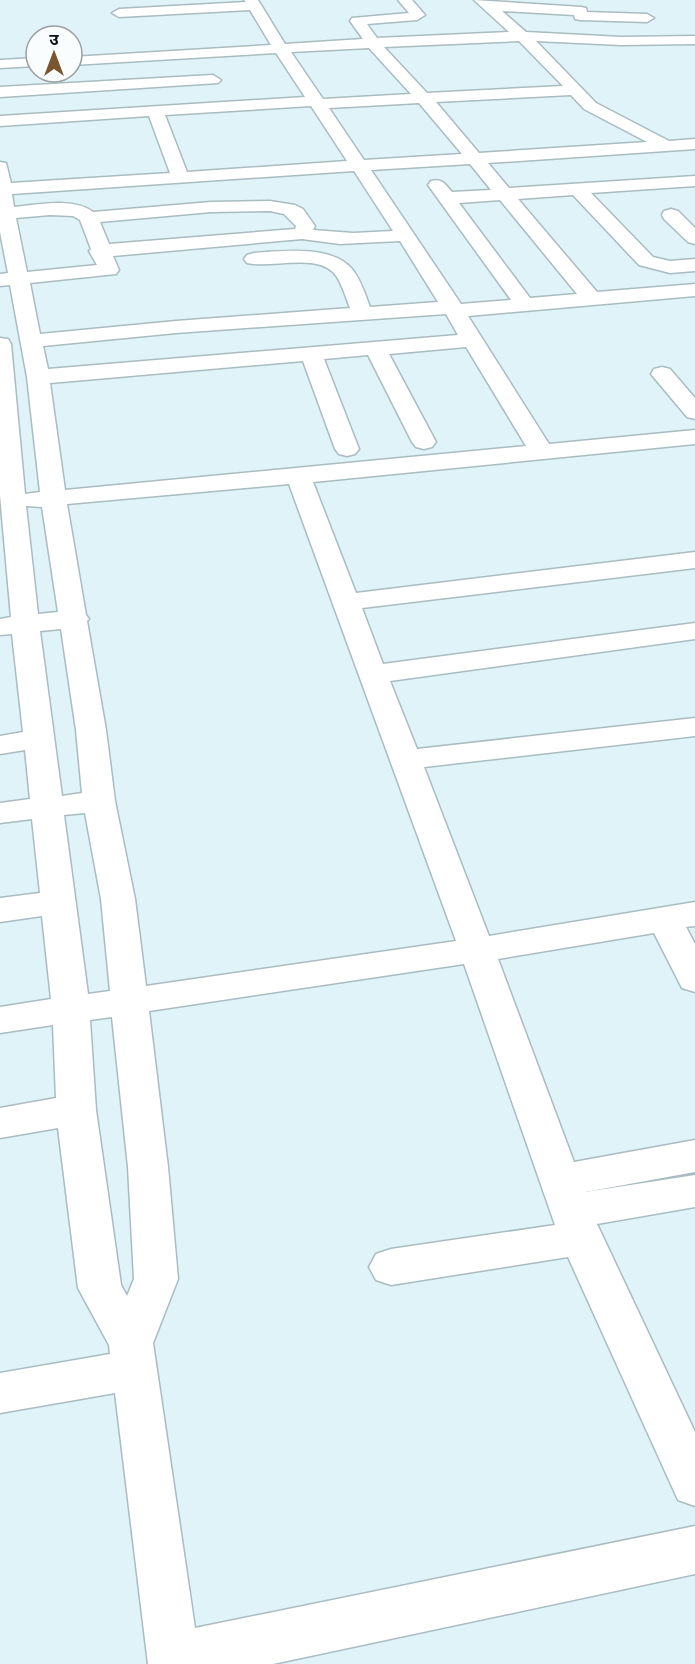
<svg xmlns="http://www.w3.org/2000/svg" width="695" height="1664" viewBox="0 0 695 1664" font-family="'DejaVu Sans','Noto Sans Devanagari',sans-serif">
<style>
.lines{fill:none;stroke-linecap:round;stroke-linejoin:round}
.minor-casing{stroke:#a9bcc1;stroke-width:3}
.minor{fill:#fff;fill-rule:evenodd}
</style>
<rect width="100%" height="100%" fill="#dff3f8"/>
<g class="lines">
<g class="minor-casing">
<path id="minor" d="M244,0H258L285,44L363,39L350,21L352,18L409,13L398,0H412L425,15L417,20L367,24L377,38L509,32L474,0L581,7L586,8L587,12L647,14L654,18L647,22L580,20L575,19L574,15L502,11L526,32L621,37L695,36V44L621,45L536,41L596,103L669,141L695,139V149L488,163L509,188L695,176V186L591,193L653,257L670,261L695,259V271L670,273L639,265L573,195L518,199L597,292L695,284V296L468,316L549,444L695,430V444L313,482L356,593L695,552V568L362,608L383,664L695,623V639L390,681L417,749L695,718V736L424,767L489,936L695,902V926L686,927L695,944V992L682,988L654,933L498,959L574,1162L695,1140V1172L585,1192L695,1175V1207L597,1224L695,1432V1506L678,1500L568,1257L391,1285L376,1280L369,1267L376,1254L391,1249L555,1225L464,964L149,1011L168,1167L178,1279L153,1343L195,1628L695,1526V1574L273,1664H148L115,1393L0,1413V1373L110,1354L109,1345L78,1288L58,1128L0,1138V1108L56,1098L53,1025L0,1033V1007L51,999L42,916L0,922V898L40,893L32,819L0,823V803L30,799L25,750L0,754V736L23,732L12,634L0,635V619L11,617L0,495V338L8,339L11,344L25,494L40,492L27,377L10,285L0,286V274L8,273L0,232V162L6,163L11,183L170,173L149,116L0,126V116L305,97L276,53L72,65V57L271,45L250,10L119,17L112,13L119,9L246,2ZM519,41L563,86L427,93L384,47ZM369,48L411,94L323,99L291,52ZM571,95L584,109L647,142L479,153L436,102ZM419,103L462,154L364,160L329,108ZM311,106L347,161L187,172L165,115ZM470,164L491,190L452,192C445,184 442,178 431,181L428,185L511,300L461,304L371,170ZM354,171L393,231L353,233L313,230L315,226L303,209L295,205L270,201L211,202L93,212C74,197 37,205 14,207L12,194ZM500,200L577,294L530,298L459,203ZM270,211L284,214L296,226L295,229L109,244L100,222L211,212ZM50,215L73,216L80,220L91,249L89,251L97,265L27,272L16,218ZM302,239L340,244L400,241L438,302L370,307C365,294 361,280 352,269C332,245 282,251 254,253L247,255L244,259L247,263C272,269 321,251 337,277C343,287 346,298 350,308L176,321L40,334L30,283L116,274L119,270L113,256ZM446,314L458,335L48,369L43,346L176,333ZM466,347L526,446L65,490L50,383L303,361L335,449L339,454L347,456L355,454L359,449L324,359L368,355L412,442L416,447L424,449L432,447L436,442L389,354ZM289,484L456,941L146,986L135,899L115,801L106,730L87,621L89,619L86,615L67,504ZM26,506L42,507L58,612L38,614ZM61,629L76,730L82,793L62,796L40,631ZM85,813L101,899L110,991L88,994L64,815ZM112,1017L128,1167L134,1279L127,1296L121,1285L96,1110L90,1020Z
M36,58V66L0,68V60Z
M213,75L221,80L218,83L0,97V87Z
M671,209L678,211L695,228V244L688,242L664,219L662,215L664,211Z
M662,367L670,369L695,398V419L687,417L651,374L654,369Z"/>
</g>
<use href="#minor" class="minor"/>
</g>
<g transform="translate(54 54)"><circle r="28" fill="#f9fdfe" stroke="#9a9fa0" stroke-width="1.5"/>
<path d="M0-4.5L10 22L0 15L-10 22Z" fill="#79562e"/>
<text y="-9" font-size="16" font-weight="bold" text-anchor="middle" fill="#0b1214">उ</text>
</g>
</svg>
